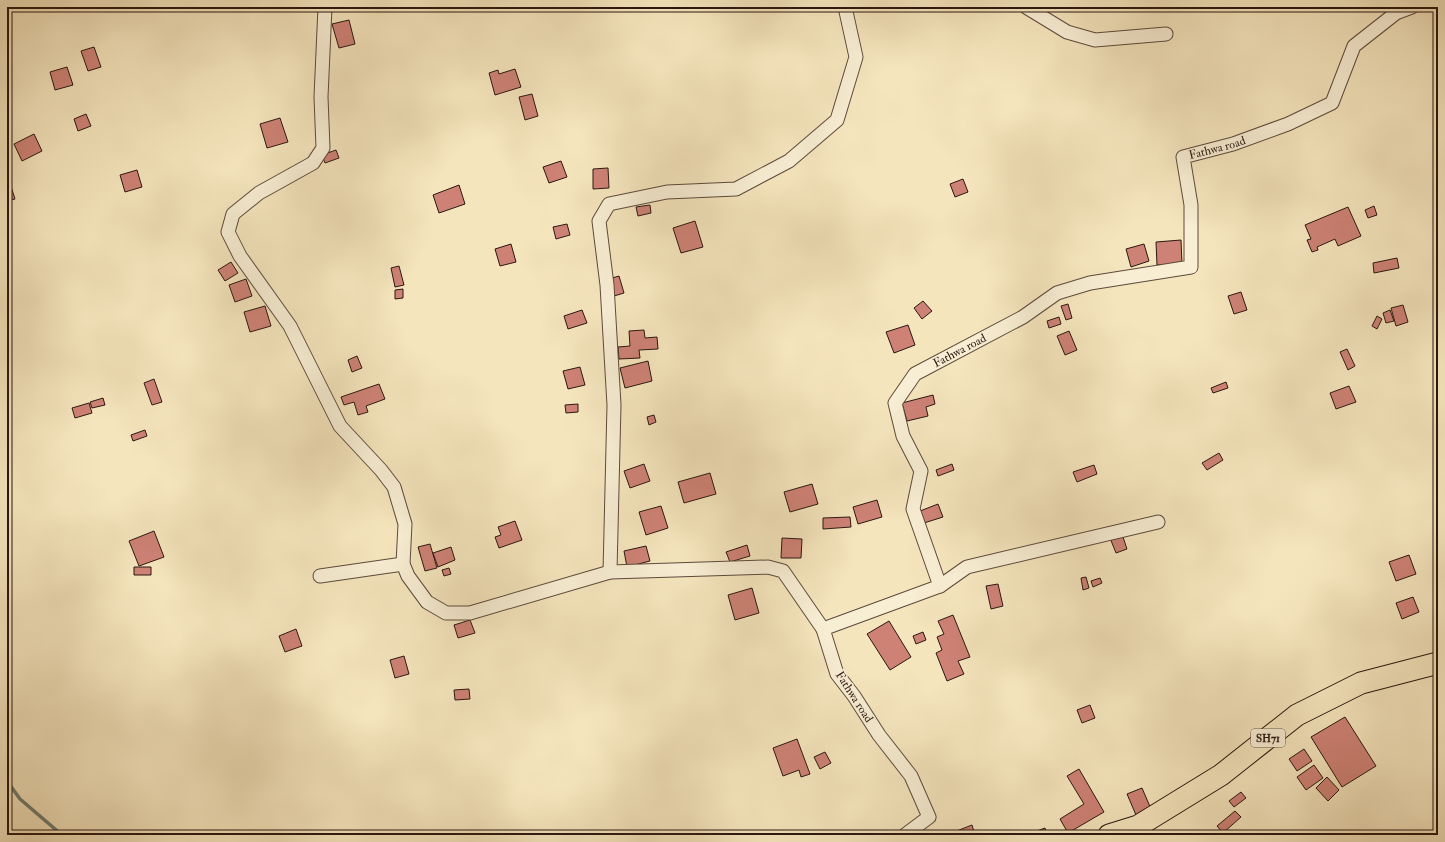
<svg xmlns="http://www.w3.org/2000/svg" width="1445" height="842" viewBox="0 0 1445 842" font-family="'IM FELL Double Pica',serif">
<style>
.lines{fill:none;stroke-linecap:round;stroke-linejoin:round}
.stream{stroke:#6e7c72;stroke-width:3.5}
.building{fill:#ce8276;stroke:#2a1710}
.street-casing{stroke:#5d4a3b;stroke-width:15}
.primary-casing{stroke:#2a1710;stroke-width:23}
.street{stroke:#f8eed4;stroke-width:13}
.primary{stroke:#f5e5bd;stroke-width:21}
.labels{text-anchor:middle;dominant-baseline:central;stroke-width:3;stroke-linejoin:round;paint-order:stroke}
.shield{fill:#f8eed4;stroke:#68584b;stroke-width:1}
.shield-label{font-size:11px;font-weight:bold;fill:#2a1710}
.street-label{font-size:12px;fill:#2a1710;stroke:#f8eed4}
</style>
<rect width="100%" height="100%" fill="#f5e5bd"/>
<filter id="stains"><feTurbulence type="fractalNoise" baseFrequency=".005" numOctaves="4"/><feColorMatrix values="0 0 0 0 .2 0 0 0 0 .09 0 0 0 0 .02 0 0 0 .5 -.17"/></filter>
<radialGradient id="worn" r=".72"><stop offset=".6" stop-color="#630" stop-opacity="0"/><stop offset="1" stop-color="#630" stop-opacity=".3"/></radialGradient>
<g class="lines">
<path class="stream" d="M7,781L20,799L62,835"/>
</g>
<path class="building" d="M349,20L355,44L339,48L332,24Z
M94,47L101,67L88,71L81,51Z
M67,67L73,85L55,90L50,72Z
M515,69L521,87L495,95L489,73L498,70L499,74Z
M532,94L538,116L525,120L519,97Z
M86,114L91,126L78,131L74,119Z
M280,118L288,142L267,148L260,124Z
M34,134L42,151L22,161L14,144Z
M336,150L339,158L325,163L322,155Z
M561,161L567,177L549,183L543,167Z
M608,168L609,188L593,189V169Z
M137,170L142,187L125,192L120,175Z
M963,179L968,192L955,197L950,184Z
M9,180L15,199L7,201V181Z
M459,185L465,204L439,213L433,195Z
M650,205L651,213L638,216L636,207Z
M1374,206L1377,215L1368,218L1365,210Z
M1348,207L1361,236L1338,246L1335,239L1317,247L1318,250L1312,252L1307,240L1311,239L1305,225Z
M695,221L703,247L681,253L673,228Z
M567,224L570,235L556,239L553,227Z
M1181,240L1182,264L1157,265L1156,242Z
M511,244L516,262L500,266L495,249Z
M1144,244L1149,261L1131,267L1126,249Z
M1397,258L1399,268L1374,273L1373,263Z
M231,262L238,273L225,281L218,270Z
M399,266L404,285L395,287L391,268Z
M619,276L624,293L614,296L609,279Z
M246,279L252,296L235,302L229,285Z
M403,289V298L395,299V290Z
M1241,292L1247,310L1234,314L1228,296Z
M923,301L932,311L922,319L914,308Z
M1068,304L1072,318L1066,320L1061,306Z
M1403,305L1408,322L1396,326L1391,308Z
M265,306L271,326L250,332L244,312Z
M582,310L587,323L568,329L564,316Z
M1390,310L1394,321L1386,323L1383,313Z
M1377,316L1382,319L1377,329L1372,326Z
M1059,317L1061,324L1049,328L1047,321Z
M908,325L915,345L894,353L886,332Z
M644,330L645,338L657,337L658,349L639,350L640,358L619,359L618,347L630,346L629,331Z
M1069,331L1077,350L1065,355L1057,336Z
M1347,349L1355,366L1348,370L1340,352Z
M357,356L362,368L352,372L348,360Z
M648,361L652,381L625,388L620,368Z
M580,367L585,385L568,389L563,371Z
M154,379L162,402L152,405L144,383Z
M1226,382L1228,388L1213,393L1211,388Z
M379,384L385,399L366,406L368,412L358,415L354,402L344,405L341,397Z
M1349,386L1356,402L1336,409L1330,393Z
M933,395L935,404L926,407L928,416L907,421L902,403Z
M103,398L105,405L92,408L90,402Z
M89,403L92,413L75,418L72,408Z
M578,404V412L566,413L565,405Z
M654,415L656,422L649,425L647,417Z
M145,430L147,436L133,441L131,435Z
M1219,453L1223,460L1207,470L1202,463Z
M644,464L650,481L630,488L624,471Z
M952,464L954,470L938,476L936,470Z
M1094,465L1097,474L1077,482L1073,472Z
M710,473L716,494L684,503L678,482Z
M812,484L818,504L790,512L784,492Z
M877,500L882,517L858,524L853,507Z
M938,504L943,517L924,523L920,511Z
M661,506L668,528L646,535L639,512Z
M850,517L851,527L823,529V518Z
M515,521L522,540L499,548L495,537L501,535L498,527Z
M154,531L164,557L139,566L129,541Z
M1122,534L1127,549L1116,553L1110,538Z
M782,538L802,539L801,558H781Z
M430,544L437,568L425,571L418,547Z
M747,545L750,556L730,562L726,552Z
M646,546L650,561L627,567L624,551Z
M451,547L455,560L438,567L433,553Z
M1409,555L1416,574L1396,581L1389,562Z
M134,567H151V575H134Z
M449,568L451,574L444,576L442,570Z
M1086,577L1089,588L1083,590L1081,578Z
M1100,578L1102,583L1093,587L1091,581Z
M998,584L1003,606L991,609L986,586Z
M752,588L759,613L735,620L728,595Z
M1413,597L1419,612L1402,619L1396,603Z
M953,615L970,657L958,661L964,674L947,681L936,653L942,650L937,637L944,634L938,621Z
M470,620L475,633L458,638L454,625Z
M889,621L911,657L890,670L867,634Z
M296,629L302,646L285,652L279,636Z
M923,632L926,640L916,644L913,636Z
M404,656L409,674L395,678L390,660Z
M469,689L470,699L455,700L454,690Z
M1090,705L1095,718L1082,723L1077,710Z
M1345,717L1376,766L1342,787L1311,737Z
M797,739L810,774L801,777L799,770L783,776L773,748Z
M1304,749L1312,761L1297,771L1289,759Z
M825,752L831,763L820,769L814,757Z
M1314,765L1323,778L1306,790L1297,777Z
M1079,769L1104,812L1068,833L1060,819L1084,804L1067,776Z
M1327,777L1339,790L1328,801L1316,788Z
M1142,788L1151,809L1136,815L1127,794Z
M1241,792L1246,798L1234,807L1229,801Z
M1235,811L1241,817L1223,833L1217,826Z
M972,825L974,832L966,835H955L954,832Z
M1045,828L1047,835H1035L1034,832Z
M1031,831L1032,835H1019Z"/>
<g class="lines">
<g class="street-casing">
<g id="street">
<path d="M325,7L321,97L323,148L313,163L259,193L233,214L228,232L240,256L290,326L340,426L381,470L394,487L405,524L403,564L408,576L427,602L446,613H470L610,572L768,567L783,571L823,629"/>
<path d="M1026,7L1067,32L1095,40L1166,34"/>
<path d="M610,572L614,405L607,285L599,221L609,204L667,192L736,189L789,161L837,120L856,57L845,7"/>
<path d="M320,576L403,564"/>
<path d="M940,586L967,567L1158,522"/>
<path id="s1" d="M905,835L929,817L911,776L879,735L854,696L837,674L823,629L940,586L913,509L921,471L903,436L895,403L915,374L1023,317L1057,293L1090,283L1191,267V205L1183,157L1233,144L1288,124L1332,103L1354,46L1396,13L1412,7"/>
</g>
</g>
<g class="primary-casing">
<path id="primary" d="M1109,835L1138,826L1221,775L1297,715L1361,683L1438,663"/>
</g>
<use href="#street" class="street"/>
<use href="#primary" class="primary"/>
</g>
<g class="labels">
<rect class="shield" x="1251" y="729" width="34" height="18" rx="3"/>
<g class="shield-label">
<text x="1268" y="738">SH71</text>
</g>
<g class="street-label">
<text stroke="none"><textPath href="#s1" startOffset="1048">Fathwa road</textPath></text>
<text stroke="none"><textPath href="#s1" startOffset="652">Fathwa road</textPath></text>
<text transform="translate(854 697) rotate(57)">Fathwa road</text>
</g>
</g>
<rect width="1445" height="842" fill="none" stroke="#f5e5bd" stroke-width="24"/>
<rect x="8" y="8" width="1429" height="826" fill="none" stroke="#2a1710" stroke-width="2"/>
<rect x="12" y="12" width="1421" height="818" fill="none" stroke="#2a1710"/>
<rect width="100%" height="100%" filter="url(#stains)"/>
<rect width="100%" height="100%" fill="url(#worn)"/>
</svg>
